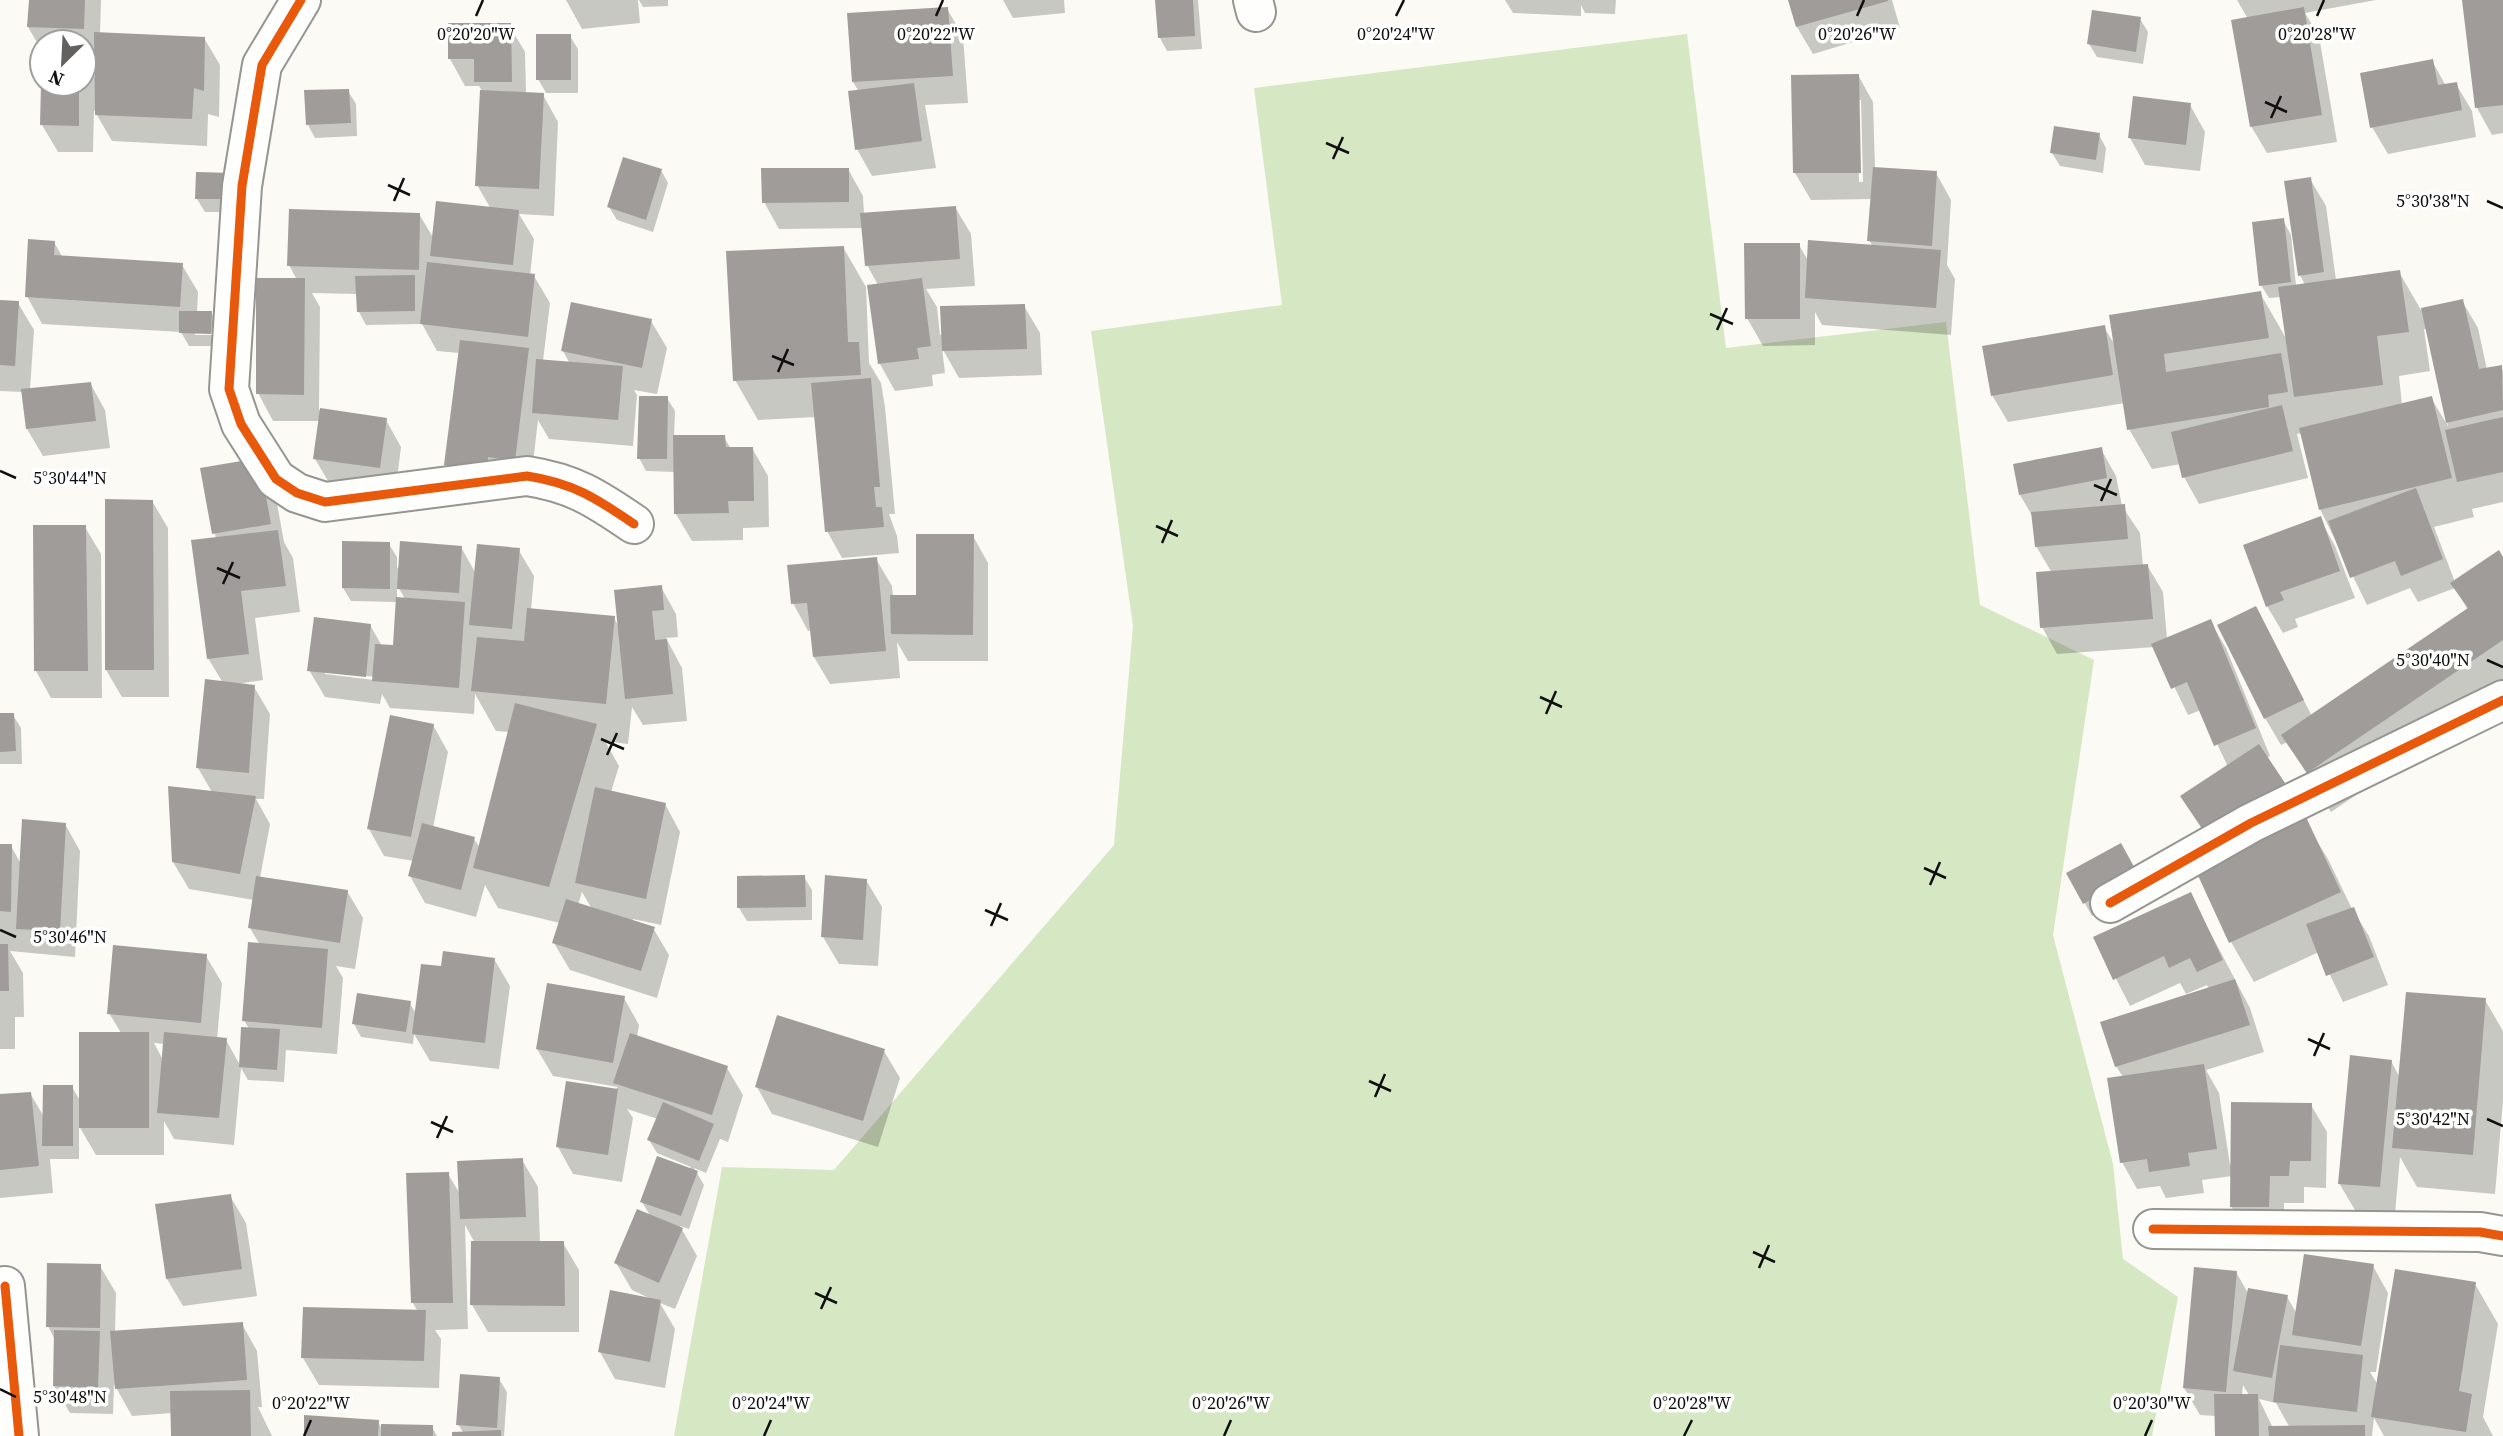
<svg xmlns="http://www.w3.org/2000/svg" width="2503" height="1436" viewBox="0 0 2503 1436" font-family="'Source Serif 4',serif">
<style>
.forest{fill:#d6e7c4}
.shadow{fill:#0003;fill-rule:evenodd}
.building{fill:#9f9c99}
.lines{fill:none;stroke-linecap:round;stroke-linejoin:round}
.minor-casing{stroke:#959592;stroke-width:42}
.minor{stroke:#fefefd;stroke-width:38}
.cycleway-casing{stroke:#fff;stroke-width:13}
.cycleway{stroke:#e8590c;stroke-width:9}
.ticks{fill:none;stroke:#0f0f0f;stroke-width:2.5}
.ticks-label{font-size:18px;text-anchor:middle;fill:#0f0f0f;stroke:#fff;stroke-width:7;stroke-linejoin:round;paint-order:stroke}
</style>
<rect width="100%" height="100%" fill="#fbfaf4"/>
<path class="forest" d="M1687,34L1726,348L1946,322L1980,605L2094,660L2053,935L2113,1164L2123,1259L2178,1297L2152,1436H674L722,1167L834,1170L1114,845L1133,626L1091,331L1282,305L1254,88Z"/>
<path class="shadow" d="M30,0H101L100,34L204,38L220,65L219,117L208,114L207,146L112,141L94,110L93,152H58L42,125L43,84H84V59L96,80V55H84V42H42V51L28,27Z
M566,0H638L640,23L582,29Z
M639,0H668V6L643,7Z
M1003,0H1064L1065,13L1013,18Z
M1157,0H1198L1202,49L1167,51L1160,38Z
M1505,0H1616L1615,14L1585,13L1581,5V16L1513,13Z
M1789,0H1892L1900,28L1813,54L1797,27Z
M2237,0H2376L2305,13L2319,36L2337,142L2267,153L2251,126L2248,19Z
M2463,0H2503V133L2492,135L2477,108Z
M947,9L963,36L968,103L925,105L936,168L872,176L857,149L859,92L853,82Z
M2140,19L2148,32L2143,64L2097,57L2089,44Z
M449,25H509L525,52L526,94L543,95L558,122L554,216L519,214L534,239L530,276H534L550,303L543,361L570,364L563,351L651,321L667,348L657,394L634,390L637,395L633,446L549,439L538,420L530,488L462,492L446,465L460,353L437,351L422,324L366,325L359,312L358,294L312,293L320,307L319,410L386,420L401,447L395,495L331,486L315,459L320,421H273L258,393L297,280L289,265L419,214L434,239L491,209L477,185L482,91L479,86H465L450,59Z
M570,36L578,49V93H546L538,79Z
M2432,61L2446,86L2456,84L2472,111L2476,137L2388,154L2372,127Z
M1858,75L1873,102L1875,168L1936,173L1951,200L1947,265L1955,279L1951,335L1822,325L1815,312V345L1763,346L1747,318L1799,245L1809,262L1873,247L1869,240L1872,199L1811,200L1795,173ZM1857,100H1861L1863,182H1859Z
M348,91L356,104L357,136L315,138L308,125Z
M2190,105L2205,132L2200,171L2145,165L2130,138Z
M2099,135L2106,148L2103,173L2060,166L2052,153Z
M848,169L863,196L864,215L955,207L971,234L975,286L926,289L937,307L940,335L1024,306L1040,333L1042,375L959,378L942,348L945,373L932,375L933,386L895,391L880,364L878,285L867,265L864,228L779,229L764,202Z
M661,170L668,183L653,232L617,220L609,207Z
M2310,179L2326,206L2336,280L2399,272L2421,310L2462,301L2478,328L2487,370L2501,367L2503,371V502L2472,509L2474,517L2434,527L2455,582L2503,560V695L2331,812L2287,742L2281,745L2265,718L2255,608L2312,716L2468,610L2455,588L2418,602L2410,588L2367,605L2320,509L2302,433L2297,434L2308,478L2199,504L2184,477L2181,464L2152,469L2129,429L2125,403L2008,422L1992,395L2104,327L2115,345L2260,293L2287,340L2281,297L2269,298L2261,285L2283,220L2291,235L2296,286L2305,285L2300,275ZM2424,329H2427L2448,426L2431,398L2402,405L2399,376L2430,371Z
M240,188L239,212H205L197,199Z
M54,242L63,258L182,265L198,292L197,313L211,312L218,326V332H195V335H218V346H189L181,332L42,324L27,296Z
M843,247L866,287L869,363L881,383L885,407L895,514H889L897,536L899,553L842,558L827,531L816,417L758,420L735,380Z
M0,301L18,303L34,330L30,390L90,383L105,410L110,448L43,456L27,429L23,392L0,391Z
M667,398L675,411L674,437H724L731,449L752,448L768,476L769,527L743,528V540L692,541L676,514V472L646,471L639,458Z
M2101,449L2116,476L2122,506L2140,533L2143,566L2147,565L2163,592L2167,639L2210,621L2226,648L2270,756L2266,758L2328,859L2352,909L2369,936L2388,985L2343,1002L2319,952L2254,982L2231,942L2221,858L2183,797L2228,767L2201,710L2188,715L2155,647L2057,654L2042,627L2052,573L2036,546L2033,517L2020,495Z
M202,469L274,487L284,542L293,558L300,612L255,618L263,680L238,684L254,687L270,714L264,799H256L270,824L260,878L347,891L363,918L355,969L336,966L343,978L337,1054L286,1050L284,1082L248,1080L241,1068L234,1145L174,1139L164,1121V1155H96L79,1126V1159H50L53,1193L0,1198V1096L30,1093L44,1117L72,1087L81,1102L121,1033L109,1013L206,956L222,983L217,1039L226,1040L240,1065L249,1029L244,1020L260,945L250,928L254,900L189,889L173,862L212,792L198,768L223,683L208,658L216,539ZM154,1043L165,1044L163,1060Z
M152,501L168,528L169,697H122L106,670Z
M2320,519L2335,546L2355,598L2295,619L2298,627L2283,633L2267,606Z
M85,527L101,554L102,698H51L36,671Z
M973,536L988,563V661H908L897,642L900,678L830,684L814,657L812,630L808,631L793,603L876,559L892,586L893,596L918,597Z
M389,544L397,557V568L461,547L476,574L518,549L534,576L531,610L614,618L620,629L661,587L676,614L678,637L666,638L682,668L687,721L643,725L632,707L628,744L605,741L619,766L611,792L665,804L680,832L661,925L633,919L632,922L653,928L669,955L657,998L570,970L554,943L560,923L498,908L485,885L476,917L425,903L410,876L414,861L384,856L369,829L433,725L448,752L433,828L474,839L480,848L509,732L496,731L475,694L474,714L390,708L382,694L380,704L325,697L309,670L370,625L382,646L394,647L397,602L351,601L343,588ZM397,585L405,599H397ZM325,671L375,677L374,680L325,674ZM582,892L592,909L578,905Z
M0,715H13L21,728L22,764H0Z
M65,824L80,851L75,957L10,951L23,973L24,1017H15V1049H0V846H11L21,864Z
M2068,874L2144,888L2092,916Z
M804,877L812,890V920L747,921L739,908Z
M866,880L882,907L878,966L839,964L823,937Z
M2190,894L2250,1008L2264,1052L2206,1070L2219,1093L2230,1165L2311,1105L2327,1132L2326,1188L2304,1187V1203H2284V1234L2247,1233L2231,1206L2232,1176L2202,1180L2204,1193L2166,1198L2160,1186L2137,1189L2122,1162L2123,1077L2116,1066L2209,990L2207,985L2186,994L2180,983L2130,1006L2095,938Z
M494,959L510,986L499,1069L430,1061L414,1034L413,1044L361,1037L354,1024L409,1002L417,1015L442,968Z
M624,998L639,1025L637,1037L727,1068L743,1095L728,1142L720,1139L706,1173L694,1168L704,1185L689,1229L680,1226L697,1256L675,1309L660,1303L675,1329L665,1388L615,1379L600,1352L649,1298L632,1290L616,1263L651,1217L642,1202L691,1167L657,1153L649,1140L658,1119L627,1109L633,1118L622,1182L573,1174L558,1147L618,1087L553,1076L537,1049Z
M2485,1000L2503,1031V1101L2495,1194L2417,1187L2400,1157L2395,1214L2355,1210L2339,1183L2391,1061L2400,1078Z
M884,1051L900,1078L878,1147L772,1114L757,1087Z
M522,1160L538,1187L540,1243H563L579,1270V1332H488L472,1305L475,1243L465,1225L468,1329L435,1330L441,1339L439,1388L319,1385L303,1358L418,1312L413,1303L448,1174L460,1194Z
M230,1196L246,1223L257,1296L183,1306L167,1279Z
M100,1266L116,1293L115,1332L242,1324L257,1351L262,1407H258L272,1436H173L172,1413L132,1416L114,1384L113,1414L70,1413L54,1386L55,1340L48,1326Z
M2373,1266L2388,1293L2376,1372H2370L2378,1385L2475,1284L2498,1324L2483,1417L2493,1436H2384L2374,1418L2372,1436H2217L2216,1416L2200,1415L2184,1388L2236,1272L2249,1295L2287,1297L2297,1314ZM2243,1385L2249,1395H2242ZM2259,1399L2276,1403L2290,1428H2273Z
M499,1379L507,1392L504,1436H454L464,1434L458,1424Z
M378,1422L383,1431L432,1427L437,1436H305Z"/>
<path class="building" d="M29,0H85L84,29L27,27Z
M1155,0H1193L1195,36L1158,38Z
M1788,0H1888V1L1796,27Z
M2462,0H2503V105L2475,108Z
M948,7L953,76L852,82L847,13Z
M2304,7L2322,115L2250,127L2231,20Z
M2092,10L2141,17L2136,52L2087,44Z
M448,23H511L512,82H474V59H448Z
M94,32L205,37L204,91L194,88L192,119L95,115Z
M536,34H571V80H536Z
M2433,59L2438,85L2457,82L2462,110L2370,128L2360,73Z
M1859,74L1861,173H1793L1791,75Z
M914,83L922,141L855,150L848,91Z
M41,84H79V126L40,125Z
M349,89L351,123L306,125L304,90Z
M480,90L544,93L539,189L475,186Z
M2133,96L2191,103L2186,145L2128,138Z
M2054,126L2100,133L2096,160L2050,153Z
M623,157L662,169L646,220L607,207Z
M1873,167L1937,171L1932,246L1867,241Z
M761,168H849V202L762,203Z
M196,172L233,173L232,199H195Z
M2311,177L2324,272L2298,276L2284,181Z
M436,201L519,210L513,265L430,256Z
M956,206L960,259L865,266L860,213Z
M289,209L420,213L419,270L287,266Z
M2284,218L2291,282L2259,286L2252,222Z
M28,239L55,241L54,255L183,263L180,307L25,297Z
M1808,240L1941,250L1936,308L1805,298Z
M1744,243H1800V319H1745Z
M844,246L848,342H859L861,375L733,381L726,251Z
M427,262L535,274L528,337L420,324Z
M2400,270L2409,332L2377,336L2383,385L2294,397L2278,287Z
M415,275V311L357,312L355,276Z
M256,278H305L304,395L256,394Z
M922,278L931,346L917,348L919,359L878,364L867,285Z
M2261,291L2269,338L2164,354L2166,372L2281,353L2288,392L2268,395L2269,407L2127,430L2109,315Z
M2463,299L2479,369L2502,365L2503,410L2446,423L2421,308Z
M0,300L19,301L15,366L0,365Z
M571,302L652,319L642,368L561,351Z
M1025,304L1027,349L942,351L940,306Z
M179,311H212L211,334L179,333Z
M2105,325L2113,375L1991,396L1982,346Z
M460,340L529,348L515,461L488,457L487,471L444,465Z
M536,359L623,366L618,420L532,413Z
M871,378L880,487H874L876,507H882L884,527L825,532L811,383Z
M91,382L96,421L26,429L21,389Z
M639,396H668L667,459H637Z
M2432,396L2452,478L2319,510L2299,428Z
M2282,405L2293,451L2182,478L2171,432Z
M320,408L387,418L380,468L313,459Z
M2503,417V472L2457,482L2445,430Z
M673,435H725L726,447H753L754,501H728L729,513L674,514Z
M2102,447L2107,478L2019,495L2013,464Z
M259,458L271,524L212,534L200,468Z
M2416,488L2443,559L2401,576L2395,561L2350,578L2328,521Z
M105,499L153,500L154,670H105Z
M2125,504L2128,539L2035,547L2031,512Z
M2321,516L2340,571L2280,592L2284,600L2266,607L2243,545Z
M33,525H86L88,671H34Z
M278,530L286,586L241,591L249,654L207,659L191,540Z
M916,534H974L973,635L891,634L890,595H916Z
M342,541L390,542V589L342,588Z
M400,541L462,546L459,593L397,589Z
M477,544L520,548L512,629L469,625Z
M2499,550L2503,557V640L2307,773L2281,735L2468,608L2450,583Z
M877,557L886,651L813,657L807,603L791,604L787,565Z
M2148,564L2153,619L2040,628L2036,572Z
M662,585L664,610L652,611L655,640L667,639L673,694L625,699L614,590Z
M396,597L465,602L459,688L372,681L375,644L393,645Z
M2256,606L2304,700L2264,719L2217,625Z
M527,608L615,616L606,704L471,691L477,637L524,641Z
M314,617L371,624L366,677L307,671Z
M2211,619L2256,728L2214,746L2187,682L2171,689L2151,644Z
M205,679L255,685L249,773L196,768Z
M515,703L597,724L549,887L473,868Z
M0,713H14L16,751L0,752Z
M390,715L434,724L411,837L367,829Z
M2259,744L2285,783L2207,836L2180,796Z
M168,786L256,796L240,874L172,862Z
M595,787L666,803L646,899L575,883Z
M2306,817L2341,892L2229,943L2195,869Z
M22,819L66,823L60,931L16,929Z
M422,823L475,837L461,890L408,876Z
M2121,843L2138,874L2083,904L2066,873Z
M0,844H12L11,912L0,911Z
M805,875L806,907L737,908V876Z
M825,875L867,879L863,940L821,937Z
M256,876L348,890L340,943L248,928Z
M2191,892L2223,960L2197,972L2190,958L2169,968L2164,956L2113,980L2093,937Z
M566,899L655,927L641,971L552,943Z
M2354,907L2374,957L2326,976L2306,924Z
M248,942L328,949L322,1028L242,1021Z
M0,944H8L9,991H0Z
M113,945L207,954L201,1023L107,1014Z
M443,951L495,958L485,1043L412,1034L421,964L441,966Z
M2235,979L2250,1025L2115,1067L2100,1022Z
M547,983L625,996L613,1063L536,1049Z
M2406,992L2486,998L2473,1155L2392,1148Z
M357,993L411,1001L406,1032L352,1024Z
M777,1015L885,1049L863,1121L755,1087Z
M241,1027L280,1029L277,1070L239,1067Z
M79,1032H149V1128H79Z
M164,1032L227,1038L219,1118L157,1113Z
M630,1033L728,1066L712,1115L613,1083Z
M2350,1055L2392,1060L2380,1187L2338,1184Z
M2204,1064L2217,1149L2188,1153L2190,1166L2149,1172L2147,1159L2120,1163L2107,1078Z
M566,1081L618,1089L608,1155L556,1147Z
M43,1085H73V1146H42Z
M31,1092L39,1166L0,1170V1094Z
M663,1102L714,1124L699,1161L647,1140Z
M2231,1102L2312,1103L2311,1161H2290L2289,1176H2270L2269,1207H2230Z
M657,1156L698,1171L681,1216L640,1202Z
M523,1158L526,1217L460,1219L457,1161Z
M449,1172L453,1303H411L406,1173Z
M231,1194L242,1269L166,1279L155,1204Z
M637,1209L683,1228L659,1283L614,1263Z
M471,1241H564L565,1306L470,1305Z
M2304,1254L2374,1264L2361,1346L2292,1335Z
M47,1263L101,1264L100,1328L46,1327Z
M2194,1267L2237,1271L2226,1392L2183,1388Z
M2395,1269L2476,1282L2459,1391L2472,1394L2466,1432L2371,1417Z
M2248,1288L2288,1295L2272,1378L2233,1371Z
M610,1290L661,1300L650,1362L598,1352Z
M303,1307L426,1310L424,1361L301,1358Z
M243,1322L247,1380L115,1389L110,1331Z
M54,1330L100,1331L98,1388L53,1386Z
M2280,1345L2363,1355L2357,1412L2273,1402Z
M460,1374L500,1377L497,1428L456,1425Z
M250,1390L251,1436H171L170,1391Z
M2214,1394H2258L2259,1436H2215Z
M304,1415L379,1420L378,1436H304Z
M381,1424L433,1425V1436H381Z
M2365,1425V1436H2269L2268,1426Z
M501,1430V1436H452V1432Z"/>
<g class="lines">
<g class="minor-casing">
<path id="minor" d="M301,0L262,65L242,186L229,389L241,424L276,479L297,493L325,502L527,476C573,483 596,498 634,524
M1253,0L1256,12
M2110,903L2251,823L2503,700
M2153,1229L2480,1232L2503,1236
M5,1286L19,1436"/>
</g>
<use href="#minor" class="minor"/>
<g class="cycleway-casing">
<path id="cycleway" d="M301,0L262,65L242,186L229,389L241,424L276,479L297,493L325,502L527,476C573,483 596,498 634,524
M2110,903L2251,823L2503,700
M2153,1229L2480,1232L2503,1236
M5,1286L19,1436"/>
</g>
<use href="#cycleway" class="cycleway"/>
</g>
<path class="ticks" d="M476,16L483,0M936,16L943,0M1396,16L1404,0M1857,16L1864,0M2317,16L2324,0M2265,102L2287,112M2271,118L2281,96M1326,143L1349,153M1333,159L1343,137M388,185L410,195M394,201L404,178M2487,201L2503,208M1710,314L1733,324M1717,330L1727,308M772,356L794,365M778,372L788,349M0,471L16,478M2094,485L2117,495M2101,501L2111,479M1156,526L1178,536M1162,543L1172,520M217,568L240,578M223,584L233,562M2487,660L2503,667M1540,697L1562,707M1546,714L1556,691M601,739L624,749M607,755L617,733M1924,868L1946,878M1930,885L1940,862M985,910L1008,920M991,926L1001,903M0,930L16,937M2308,1039L2330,1049M2314,1056L2324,1033M1369,1081L1391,1091M1375,1097L1385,1074M2487,1119L2503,1126M431,1122L453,1132M437,1138L447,1116M1753,1252L1775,1262M1759,1268L1769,1245M815,1293L837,1303M821,1309L831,1287M0,1389L16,1397M304,1436L311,1420M764,1436L771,1420M1224,1436L1231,1420M1684,1436L1692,1420M2145,1436L2152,1420"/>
<g class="ticks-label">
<text x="476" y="40">0°20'20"W</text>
<text x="936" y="40">0°20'22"W</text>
<text x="1396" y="40">0°20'24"W</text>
<text x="1857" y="40">0°20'26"W</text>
<text x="2317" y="40">0°20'28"W</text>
<text x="2433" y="207">5°30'38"N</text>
<text x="70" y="484">5°30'44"N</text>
<text x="2433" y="666">5°30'40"N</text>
<text x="70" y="943">5°30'46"N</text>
<text x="2433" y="1125">5°30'42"N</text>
<text x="70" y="1403">5°30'48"N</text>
<text x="311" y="1409">0°20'22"W</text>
<text x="771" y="1409">0°20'24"W</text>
<text x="1231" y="1409">0°20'26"W</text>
<text x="1692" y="1409">0°20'28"W</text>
<text x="2152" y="1409">0°20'30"W</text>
</g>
<g transform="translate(63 63) rotate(204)"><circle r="33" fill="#ffffff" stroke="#9f9f9f" stroke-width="2"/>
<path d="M0-5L12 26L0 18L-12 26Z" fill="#62615f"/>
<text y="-10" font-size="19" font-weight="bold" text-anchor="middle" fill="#0f0f0f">N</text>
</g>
</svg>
